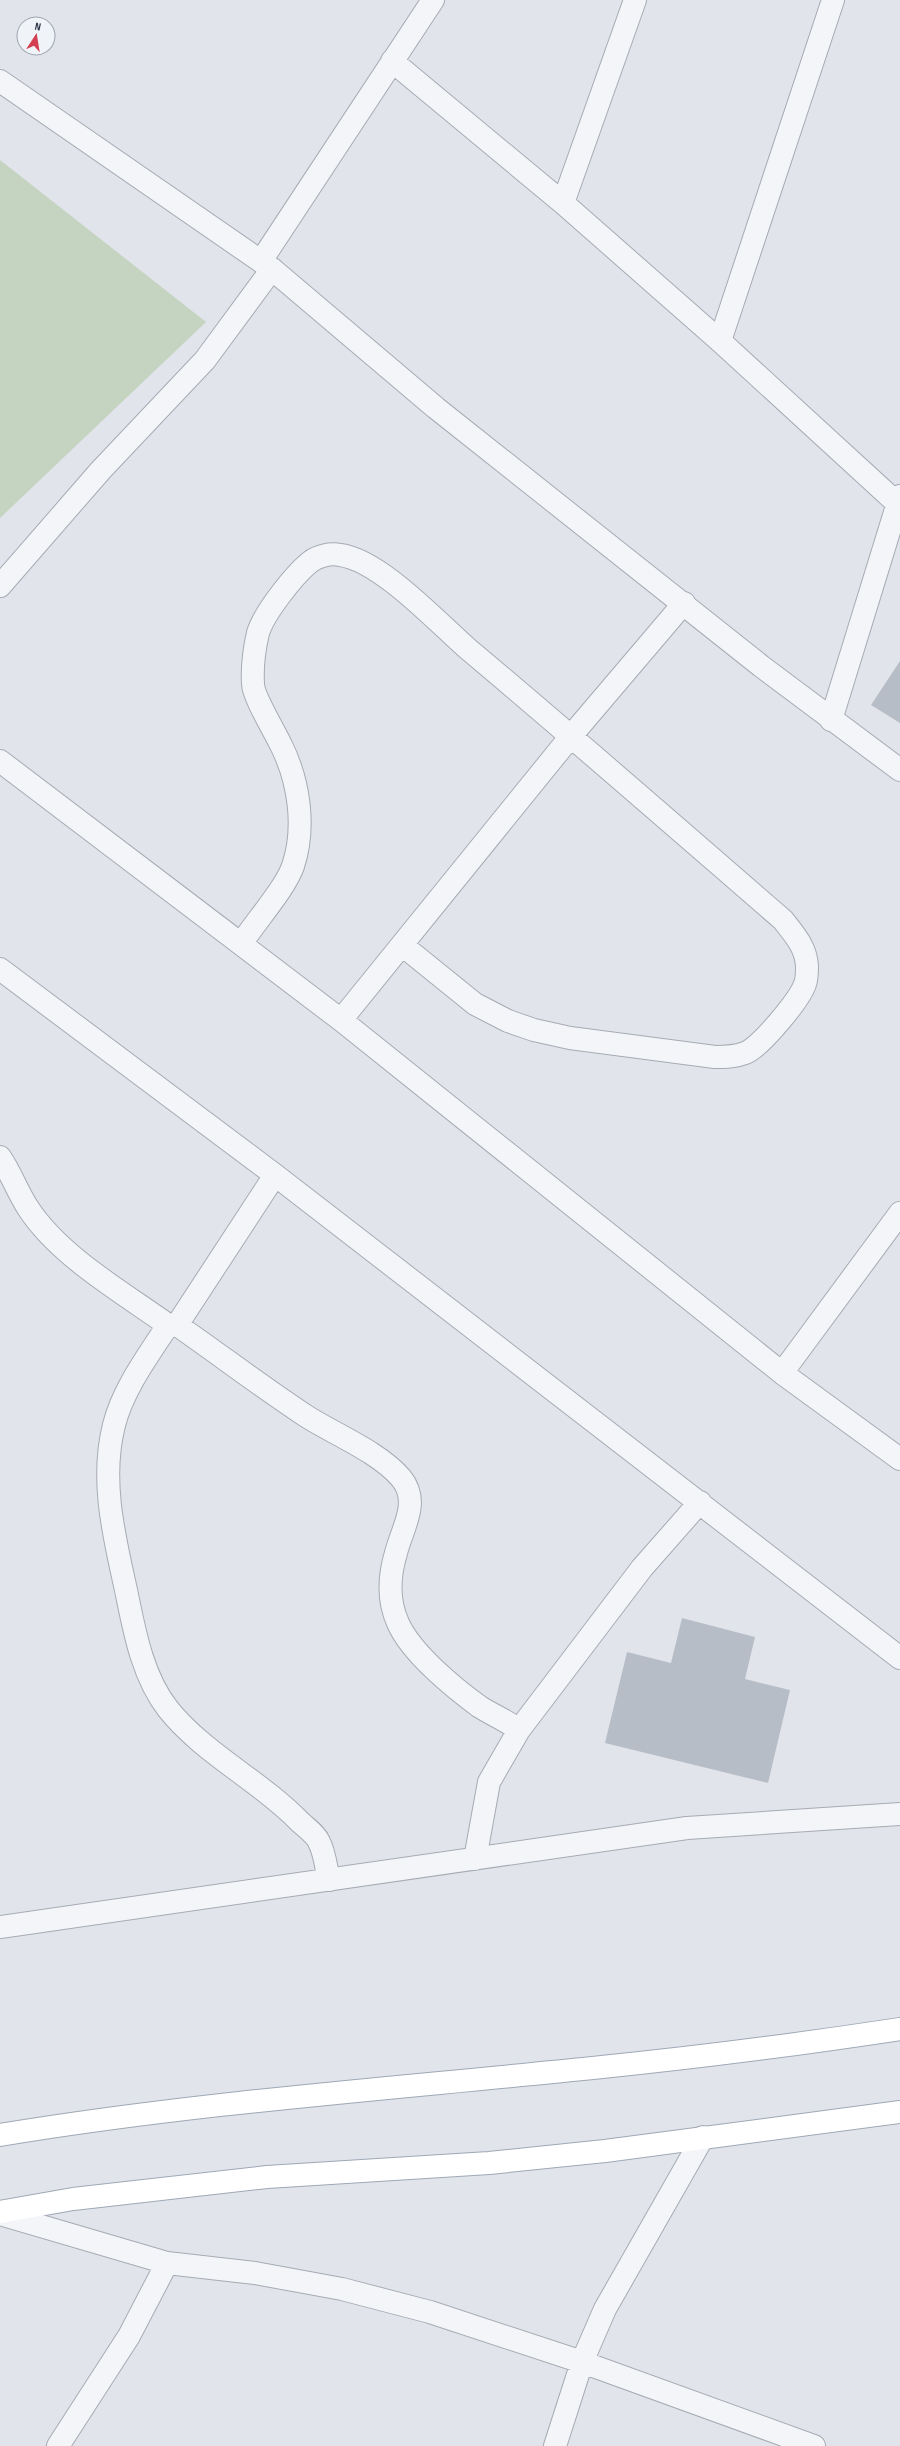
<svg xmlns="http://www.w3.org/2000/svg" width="900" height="2446" viewBox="0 0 900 2446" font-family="'Sofia Sans Condensed',sans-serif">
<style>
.green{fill:#c5d4c1}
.building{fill:#b7bdc7}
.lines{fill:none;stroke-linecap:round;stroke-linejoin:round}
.minor-casing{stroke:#a6abb4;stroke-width:24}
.tertiary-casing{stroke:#a6abb4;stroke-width:24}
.primary-casing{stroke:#9fa8b6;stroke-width:24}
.minor{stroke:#f4f5f8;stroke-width:22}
.tertiary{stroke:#f4f5f8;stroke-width:22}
.primary{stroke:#fff;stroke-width:22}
</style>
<rect width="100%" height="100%" fill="#e1e4ea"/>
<path class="green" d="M0,160L206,322L0,518Z"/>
<path class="building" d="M900,661V723L871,705Z
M682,1618L755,1637L745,1679L790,1690L768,1783L605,1743L627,1652L671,1663Z"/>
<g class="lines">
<g class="minor-casing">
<path id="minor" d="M392,61L563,203L720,341L898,504
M563,203L635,0
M261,261L433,0
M720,341L833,0
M0,586L101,470L205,360L272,269
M831,720L900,496
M0,761L341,1020L782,1373L900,1459
M241,944C255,922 285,889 293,866C306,827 299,781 281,745C275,732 253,696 253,684C252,667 254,650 258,633C264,613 294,575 310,562C318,556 330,553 340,555C380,560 437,622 468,649C574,738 678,829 783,920C794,934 806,947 807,966C807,971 807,979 805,984C800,999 760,1048 745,1053C735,1057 725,1057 715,1057L570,1038L534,1030L508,1021L475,1004L402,945
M0,969L275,1175L900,1658
M341,1020L571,736L684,603
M0,1157C11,1173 17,1191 28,1208C59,1256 122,1292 168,1325
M275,1175L177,1325C220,1355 262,1387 306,1416C334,1434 379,1452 401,1478C421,1502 402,1528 396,1553C389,1576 388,1601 398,1623C411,1653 454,1688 480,1707C493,1715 507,1721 519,1730L642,1568L700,1502
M177,1325H168C148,1356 123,1389 114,1425C100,1480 114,1536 126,1590C134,1629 142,1676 168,1709C204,1754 259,1780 299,1821C305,1827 316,1834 319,1842C325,1853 326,1868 329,1880
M782,1373L900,1213
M475,1859L489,1782L519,1730
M0,1927L687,1828L900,1814
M0,2214L167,2263L255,2273L342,2289L430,2312L582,2362L814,2446
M58,2446L129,2336L167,2263
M555,2446L582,2362L605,2309L703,2137"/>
</g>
<g class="tertiary-casing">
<path id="tertiary" d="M0,81L272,269L436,408L761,666L900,770"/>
</g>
<g class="primary-casing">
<path id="primary" d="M0,2135C199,2102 401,2088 602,2067C701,2057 801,2044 900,2029
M0,2212L73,2199L267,2177L489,2163L605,2151L900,2112"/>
</g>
<use href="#minor" class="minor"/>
<use href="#tertiary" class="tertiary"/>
<use href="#primary" class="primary"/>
</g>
<g transform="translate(36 36) rotate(12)"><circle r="19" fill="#f0f3f7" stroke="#a0a5af"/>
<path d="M0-3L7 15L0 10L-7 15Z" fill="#d44051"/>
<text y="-6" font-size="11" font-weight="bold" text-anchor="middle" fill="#283142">N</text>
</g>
</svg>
